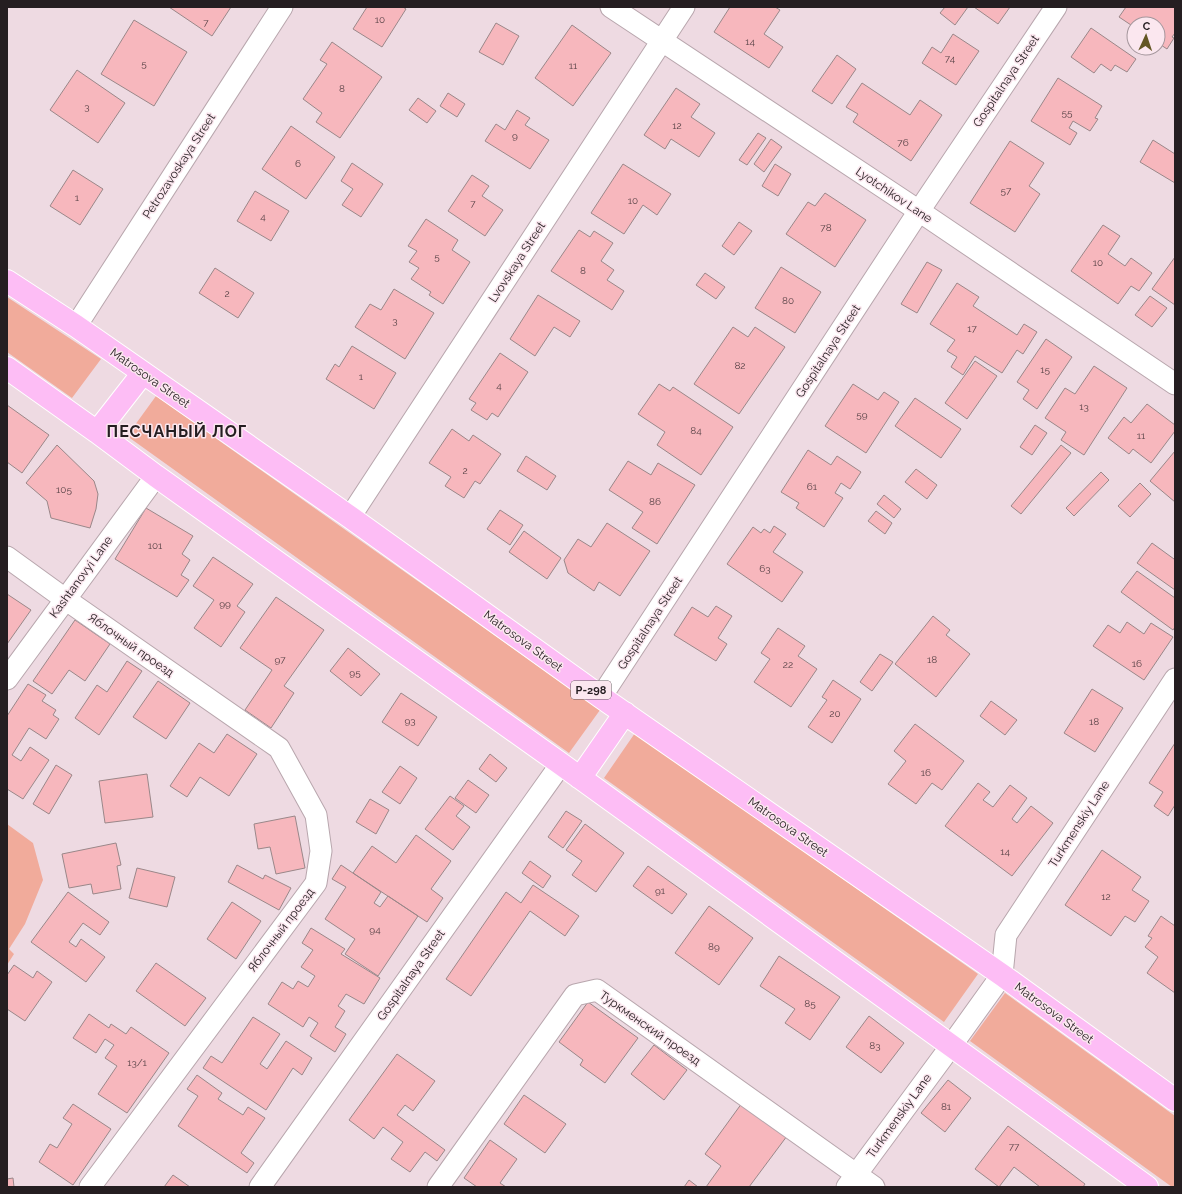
<svg xmlns="http://www.w3.org/2000/svg" width="1182" height="1194" viewBox="0 0 1182 1194" font-family="Raleway,sans-serif">
<style>
.green{fill:#f1ab9b}
.building{fill:#f7b7bd;stroke:#9a8789}
.lines{fill:none;stroke-linecap:round;stroke-linejoin:round}
.street-casing{stroke:#b8a6ad;stroke-width:23}
.highway-casing{stroke:#fff;stroke-width:24}
.street{stroke:#fff;stroke-width:21}
.highway{stroke:#fdbdf5;stroke-width:22}
.labels{text-anchor:middle;dominant-baseline:central;stroke-width:3;stroke-linejoin:round;paint-order:stroke}
.number-label{font-size:10px;fill:#5a4448}
.shield{fill:#fbe7ef;stroke:#655a5f;stroke-width:1}
.shield-label{font-size:11px;font-weight:bold;fill:#251e21}
.street-label{font-size:12px;fill:#251e21;stroke:#fbe7ef}
.district-label{font-size:16px;font-weight:bold;letter-spacing:1px;fill:#251e21;stroke:#fbe7ef}
</style>
<rect width="100%" height="100%" fill="#eedae2"/>
<path class="green" d="M7,297L101,359L72,398L7,352Z
M156,396L600,710L569,753L127,436Z
M635,733L978,974L944,1022L604,778Z
M7,824L33,843L43,880L25,924L9,949L14,954L7,965Z
M1005,993L1175,1116V1187H1172L970,1041Z"/>
<path class="building" d="M169,7H231L212,36Z
M367,7H403L406,9L382,47L353,29Z
M730,7H775L780,10L764,34L783,47L769,68L714,32Z
M945,7H968L955,25L940,13Z
M974,7H1010L998,24Z
M1126,7H1175V33L1172,37L1174,38L1167,49L1158,43V24H1134V27L1119,17Z
M134,20L187,52L154,106L101,74Z
M496,23L519,36L503,65L479,52Z
M572,25L611,53L573,106L535,78Z
M1091,28L1136,59L1127,72L1115,65L1111,71L1101,64L1094,73L1071,57Z
M953,34L979,51L956,85L922,63L932,47L941,53Z
M332,42L382,77L340,138L316,122L322,113L303,99L327,64L320,60Z
M837,55L856,69L832,104L812,91Z
M77,70L125,103L98,143L50,110Z
M1058,78L1102,106L1095,118L1098,119L1090,131L1073,121L1069,128L1077,133L1070,145L1031,121Z
M862,83L910,115L920,100L942,115L911,161L853,122L858,114L846,107Z
M676,88L700,104L691,117L715,133L699,157L671,139L665,149L644,135Z
M448,93L465,104L457,117L440,106Z
M418,98L436,111L427,123L409,110Z
M517,110L530,118L525,125L549,140L530,169L485,141L496,124L505,130Z
M291,126L335,157L306,199L262,169Z
M758,133L766,138L747,165L739,160Z
M771,139L782,147L764,172L754,164Z
M1153,140L1175,154V183L1140,162Z
M1010,141L1044,163L1029,186L1040,194L1015,232L970,203Z
M352,163L383,184L361,217L342,205L353,189L341,181Z
M623,164L671,194L657,215L643,205L624,234L591,213Z
M775,164L791,174L778,196L762,186Z
M73,170L103,189L80,225L50,206Z
M472,175L489,186L482,196L503,210L485,236L448,211Z
M255,191L289,211L271,241L237,221Z
M825,193L866,220L835,267L786,234L808,202L815,206Z
M426,219L458,240L452,250L470,262L443,304L429,295L431,292L411,279L419,268L409,262L417,251L408,246Z
M739,222L752,231L734,255L722,246Z
M1103,225L1120,236L1108,254L1125,266L1131,258L1152,273L1139,291L1131,286L1118,304L1071,271Z
M579,230L590,237L594,231L613,243L601,261L614,270L607,280L624,291L612,310L551,271Z
M1175,257V305L1152,289Z
M927,262L942,270L917,313L901,304Z
M781,267L821,292L795,333L755,308Z
M215,268L254,293L238,318L199,293Z
M705,273L725,287L716,299L696,285Z
M957,283L979,297L973,306L1017,335L1024,324L1037,332L1023,354L1017,350L1002,373L975,356L963,375L951,367L957,357L947,351L955,340L930,324Z
M394,289L434,313L405,359L355,327L370,304L381,310Z
M538,295L580,321L570,337L554,327L535,356L510,339Z
M1150,296L1167,308L1152,327L1135,315Z
M733,327L748,337L755,327L785,347L739,414L694,384Z
M1046,339L1072,357L1037,409L1023,399L1029,390L1017,382Z
M352,346L396,373L374,409L326,379L335,364L339,367Z
M500,353L528,372L498,417L492,413L487,420L471,410L476,403L469,399Z
M975,361L997,376L967,419L945,403Z
M1094,366L1127,388L1084,455L1061,440L1066,432L1045,418L1065,388L1075,394Z
M659,384L670,391L673,387L733,427L701,475L657,445L665,432L638,414Z
M853,384L878,400L884,392L899,402L866,453L825,426Z
M915,398L961,429L941,458L895,426Z
M1147,404L1175,425V431L1151,463L1133,449L1129,454L1108,438L1124,417L1131,423Z
M7,405L49,435L22,473L7,462Z
M1035,425L1047,433L1032,455L1020,447Z
M452,429L469,441L473,435L501,454L480,484L475,481L464,498L445,486L451,477L429,463Z
M57,445L94,481L98,494L96,509L90,528L51,518L47,501L26,483Z
M1061,445L1071,453L1021,514L1011,506Z
M808,450L831,465L837,456L861,472L850,489L841,483L835,493L843,498L824,527L796,508L799,503L781,492Z
M1175,451V502L1150,481Z
M526,456L556,476L547,490L517,471Z
M628,461L651,475L658,463L695,485L657,544L632,528L643,512L609,490Z
M916,469L937,485L927,499L905,482Z
M1101,472L1109,480L1074,516L1066,508Z
M1140,483L1151,494L1130,517L1118,506Z
M884,495L901,509L894,518L877,504Z
M146,508L193,536L182,554L190,560L181,575L189,580L177,597L115,559Z
M500,510L523,525L510,545L487,529Z
M876,511L892,523L885,534L868,521Z
M607,523L650,551L620,596L599,582L594,591L568,573L564,560L578,539L591,547Z
M774,526L786,534L773,552L803,572L782,602L727,564L753,527L761,533L764,529L770,533Z
M524,531L561,558L547,579L509,552Z
M1152,543L1174,559L1175,558V590L1137,563Z
M213,557L253,584L237,606L245,612L221,647L194,628L214,600L193,586Z
M1137,571L1175,598V627L1173,630L1121,592Z
M7,594L31,610L7,644Z
M276,597L324,630L284,686L294,693L271,728L245,710L272,670L240,648Z
M716,606L732,616L718,638L727,644L716,661L674,635L692,607L708,617Z
M933,616L950,630L946,635L970,654L936,697L895,664Z
M75,620L110,644L85,681L69,670L52,694L33,681Z
M1127,622L1144,634L1151,623L1173,637L1144,680L1093,646L1108,625L1120,633Z
M778,628L805,646L798,656L817,669L791,707L754,682L770,659L761,653Z
M348,648L380,674L361,696L330,671Z
M880,654L893,662L872,691L860,682Z
M127,661L142,671L99,735L75,718L97,685L107,692Z
M833,680L861,699L832,743L808,727L827,700L822,697Z
M158,681L190,703L166,739L133,717Z
M28,684L46,695L42,701L56,710L53,715L59,719L46,739L29,728L12,755L21,761L30,747L49,760L23,799L7,789V716Z
M1092,689L1123,708L1095,752L1064,733Z
M401,693L437,717L418,746L382,722Z
M991,701L1017,720L1005,735L980,716Z
M915,724L964,761L942,790L932,783L916,804L888,784L906,761L894,751Z
M227,734L257,754L229,796L200,777L187,797L170,786L199,743L214,753Z
M1175,743V805L1168,816L1154,806L1163,792L1149,783Z
M490,754L507,768L496,782L479,769Z
M56,765L72,775L49,814L33,804Z
M400,766L417,778L400,804L382,792Z
M147,774L153,817L105,823L99,781Z
M468,780L489,795L476,813L455,798Z
M978,783L990,792L983,800L993,807L1010,785L1027,798L1012,819L1017,823L1031,806L1053,823L1012,876L945,826Z
M450,796L464,806L456,816L470,827L453,850L425,829Z
M370,799L389,810L376,834L356,822Z
M566,811L582,821L563,848L548,837Z
M295,816L305,868L276,874L270,847L258,849L254,824Z
M585,824L624,853L596,892L572,875L582,861L566,850Z
M416,835L451,861L431,889L443,898L427,922L353,873L372,846L396,863Z
M116,843L121,865L117,866L121,889L93,894L91,884L69,888L62,854Z
M1102,850L1141,877L1132,890L1149,901L1135,922L1125,916L1111,936L1065,905Z
M530,861L551,876L543,888L522,873Z
M237,865L263,879L265,875L291,888L279,910L228,882Z
M341,865L381,892L374,903L380,907L388,896L418,916L378,976L345,954L355,939L325,919L346,887L332,879Z
M648,866L687,894L672,914L633,886Z
M137,868L175,877L167,907L129,898Z
M533,885L579,916L565,936L530,911L471,996L446,979L506,892L521,903Z
M68,892L109,922L100,935L83,923L69,942L76,947L81,939L105,957L86,982L31,942Z
M232,902L261,921L236,959L207,939Z
M709,906L753,938L719,985L675,953Z
M1161,916L1175,926V993L1147,973L1158,957L1145,947L1152,938L1148,936Z
M311,928L345,949L341,954L380,978L364,1004L346,994L338,1006L345,1011L335,1027L346,1034L335,1052L310,1036L318,1023L309,1017L303,1027L268,1004L282,982L293,989L298,981L308,987L315,976L301,967L313,950L302,943Z
M779,956L840,997L810,1040L785,1023L795,1009L760,986Z
M156,963L206,998L185,1026L136,991Z
M14,965L33,978L37,971L52,982L25,1021L7,1009V975Z
M588,1002L638,1038L605,1083L580,1065L583,1060L559,1042Z
M89,1014L109,1028L111,1024L126,1034L131,1027L169,1053L127,1113L98,1094L117,1066L105,1058L114,1045L105,1039L96,1053L73,1038Z
M869,1016L904,1043L881,1073L846,1047Z
M253,1017L280,1034L260,1064L267,1069L286,1041L312,1058L302,1075L293,1068L266,1110L203,1068L211,1056L222,1063Z
M654,1045L687,1070L664,1100L631,1074Z
M397,1054L435,1081L413,1111L405,1105L397,1115L445,1150L437,1161L425,1152L410,1172L391,1159L403,1142L383,1127L374,1139L349,1120Z
M197,1075L222,1093L218,1099L243,1115L248,1107L265,1118L241,1153L254,1163L247,1173L178,1126L198,1096L187,1089Z
M948,1080L971,1098L945,1132L921,1113Z
M524,1095L566,1124L545,1153L504,1124Z
M742,1103L787,1136L749,1187H706L721,1166L705,1154Z
M73,1104L111,1129L73,1185L39,1162L50,1144L57,1148L72,1124L63,1118Z
M1008,1126L1085,1184L1083,1187H1040L1014,1167L999,1187L975,1169Z
M490,1140L517,1159L500,1183L506,1187H477L464,1178Z
M173,1175L190,1187H164Z
M13,1178L14,1187H7V1179Z
M689,1180L698,1187H684Z"/>
<g class="lines">
<g class="street-casing">
<path id="street" d="M611,7L919,211L1175,384
M76,326L282,7
M350,517L684,7
M7,557L65,599L279,748L316,815L321,851L316,883L90,1187
M7,679L156,476
M601,697L919,211L1056,7
M260,1187L561,764
M438,1187L575,995L597,990L874,1187
M847,1187L951,1046L1002,975L1006,935L1175,679"/>
</g>
<g class="highway-casing">
<path id="highway" d="M7,281L76,326L350,517L601,697L1002,975L1175,1100
M7,368L97,432L156,476L561,764L1147,1187
M97,432L143,373
M580,778L625,713"/>
</g>
<use href="#street" class="street"/>
<use href="#highway" class="highway"/>
</g>
<g class="labels">
<g class="number-label">
<text x="380" y="19">10</text>
<text x="206" y="22">7</text>
<text x="750" y="41">14</text>
<text x="950" y="58">74</text>
<text x="144" y="63">5</text>
<text x="573" y="65">11</text>
<text x="342" y="88">8</text>
<text x="87" y="106">3</text>
<text x="1067" y="112">55</text>
<text x="677" y="125">12</text>
<text x="515" y="135">9</text>
<text x="903" y="142">76</text>
<text x="298" y="163">6</text>
<text x="1006" y="190">57</text>
<text x="77" y="197">1</text>
<text x="633" y="200">10</text>
<text x="473" y="203">7</text>
<text x="263" y="216">4</text>
<text x="826" y="227">78</text>
<text x="437" y="256">5</text>
<text x="1098" y="262">10</text>
<text x="583" y="270">8</text>
<text x="227" y="293">2</text>
<text x="788" y="300">80</text>
<text x="395" y="320">3</text>
<text x="972" y="328">17</text>
<text x="740" y="365">82</text>
<text x="1045" y="369">15</text>
<text x="361" y="376">1</text>
<text x="499" y="385">4</text>
<text x="1084" y="406">13</text>
<text x="862" y="414">59</text>
<text x="696" y="430">84</text>
<text x="1141" y="435">11</text>
<text x="465" y="470">2</text>
<text x="812" y="486">61</text>
<text x="64" y="489">105</text>
<text x="655" y="501">86</text>
<text x="155" y="545">101</text>
<text x="765" y="568">63</text>
<text x="225" y="603">99</text>
<text x="280" y="659">97</text>
<text x="932" y="659">18</text>
<text x="1137" y="663">16</text>
<text x="788" y="664">22</text>
<text x="355" y="672">95</text>
<text x="835" y="713">20</text>
<text x="410" y="720">93</text>
<text x="1094" y="721">18</text>
<text x="926" y="772">16</text>
<text x="1005" y="851">14</text>
<text x="660" y="890">91</text>
<text x="1106" y="896">12</text>
<text x="375" y="929">94</text>
<text x="714" y="946">89</text>
<text x="810" y="1003">85</text>
<text x="875" y="1045">83</text>
<text x="137" y="1062">13/1</text>
<text x="946" y="1106">81</text>
<text x="1014" y="1146">77</text>
</g>
<rect class="shield" x="571" y="681" width="40" height="18" rx="3"/>
<g class="shield-label">
<text x="591" y="690">Р-298</text>
</g>
<g class="street-label">
<text transform="translate(1006 81) rotate(-56)">Gospitalnaya Street</text>
<text transform="translate(179 166) rotate(-57)">Petrozavoskaya Street</text>
<text transform="translate(894 195) rotate(34)">Lyotchikov Lane</text>
<text transform="translate(517 262) rotate(-57)">Lvovskaya Street</text>
<text transform="translate(828 351) rotate(-57)">Gospitalnaya Street</text>
<text transform="translate(150 378) rotate(35)">Matrosova Street</text>
<text transform="translate(81 577) rotate(-54)">Kashtanovyi Lane</text>
<text transform="translate(650 623) rotate(-57)">Gospitalnaya Street</text>
<text transform="translate(523 641) rotate(36)">Matrosova Street</text>
<text transform="translate(131 645) rotate(35)">Яблочный проезд</text>
<text transform="translate(1079 824) rotate(-57)">Turkmenskiy Lane</text>
<text transform="translate(788 827) rotate(35)">Matrosova Street</text>
<text transform="translate(281 930) rotate(-53)">Яблочный проезд</text>
<text transform="translate(411 975) rotate(-55)">Gospitalnaya Street</text>
<text transform="translate(1054 1013) rotate(36)">Matrosova Street</text>
<text transform="translate(650 1028) rotate(35)">Туркменский проезд</text>
<text transform="translate(899 1116) rotate(-54)">Turkmenskiy Lane</text>
</g>
<g class="district-label">
<text x="177" y="431">ПЕСЧАНЫЙ ЛОГ</text>
</g>
</g>
<rect width="1182" height="1194" fill="none" stroke="#251e21" stroke-width="16"/>
<g transform="translate(1146 36) rotate(3)"><circle r="19" fill="#fbe7ef" stroke="#a5979d"/>
<path d="M0-3L7 15L0 10L-7 15Z" fill="#635623"/>
<text y="-6" font-size="11" font-weight="bold" text-anchor="middle" fill="#251e21">С</text>
</g>
</svg>
